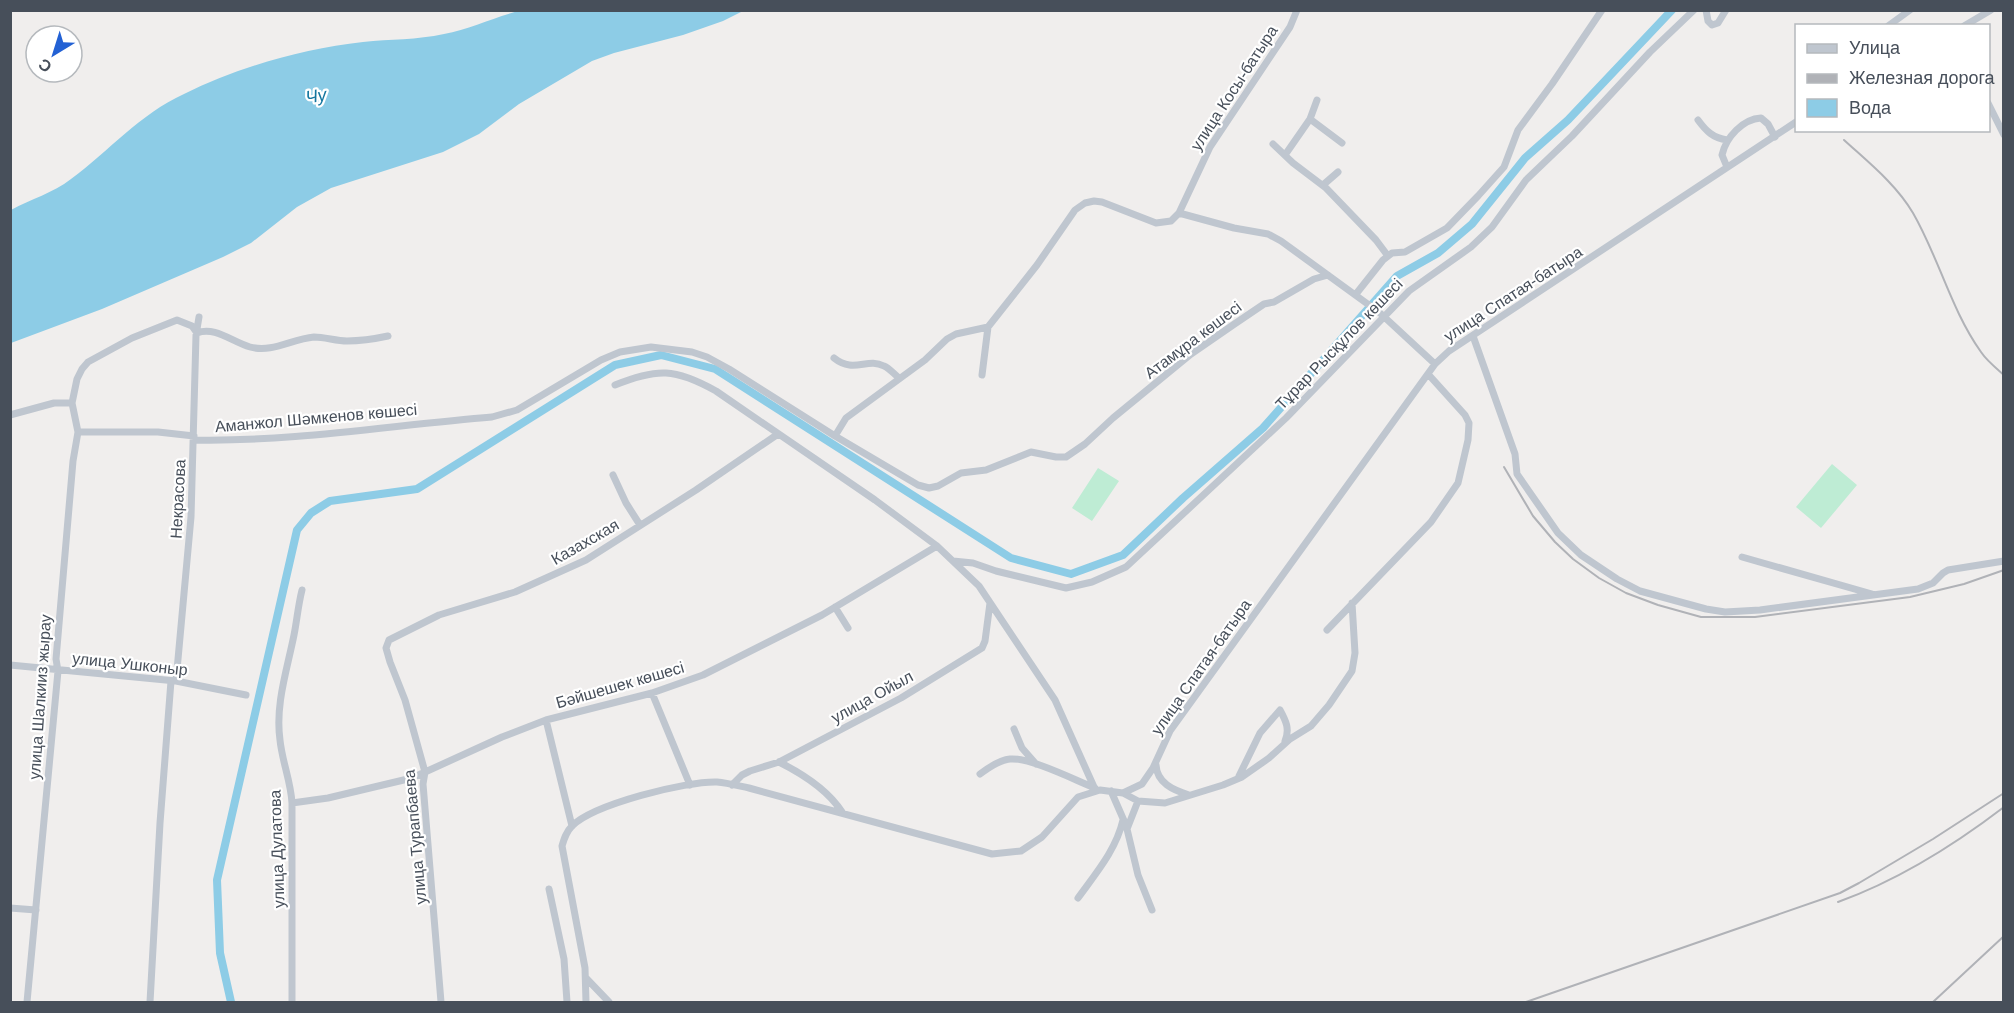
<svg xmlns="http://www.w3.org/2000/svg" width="2014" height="1013" viewBox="0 0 2014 1013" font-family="Arial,sans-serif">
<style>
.green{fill:#beecd4}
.water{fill:#8dcce6}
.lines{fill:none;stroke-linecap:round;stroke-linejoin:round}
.canal{stroke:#8dcce6;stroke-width:8}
.minor{stroke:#bfc6cf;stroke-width:7}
.rail{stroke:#b0b2b7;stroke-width:2}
.labels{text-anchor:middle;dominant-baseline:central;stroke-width:4.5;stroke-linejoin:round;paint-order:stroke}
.street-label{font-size:16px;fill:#474f5a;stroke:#fff}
.water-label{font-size:18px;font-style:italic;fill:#14769f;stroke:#fff}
</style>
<rect width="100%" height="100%" fill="#f0eeed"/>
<path class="green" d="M1832,464L1857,485L1821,528L1796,507Z
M1098,468L1119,481L1092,521L1072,508Z"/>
<path class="water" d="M523,10L743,11L723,21L683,35L614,53L592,61L519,104L479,134L443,152L331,188L297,207L251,243L223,257L102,309L11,343V210C31,199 53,193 71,179C109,151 140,114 184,94C238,67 302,49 363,42C390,39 417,40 444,34C471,29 496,16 523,10Z"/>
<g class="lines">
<path class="canal" d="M231,1002L220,953L217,880L297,530L311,513L330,501L417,489L615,365L661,355L715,369L1011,558L1071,574L1123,555L1183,498L1263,428L1397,276L1438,253L1472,224L1525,158L1568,120L1672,10"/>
<path class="minor" d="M1706,10L1708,21L1712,25L1718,23L1726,10
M1888,26L1910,10
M1964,26L1991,10
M1988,103L2004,135
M1310,119L1317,100
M1698,120C1706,131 1713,138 1727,140
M1273,144L1293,163L1326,188L1376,240L1388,256
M1285,155L1310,119L1342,143
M1727,167L1722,155C1726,137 1743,119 1761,118L1768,124L1775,137
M1323,185L1338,172
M1179,213L1234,228L1268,234L1281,241L1380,313L1435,364
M1356,294L1383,260L1392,253L1405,252L1447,228L1478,196L1504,167L1518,130L1552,84L1602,10
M1473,336L1515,454L1517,474L1558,533L1581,555L1617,579L1640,591L1706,609L1725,612L1760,610L1918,589L1933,583L1943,573L1948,570L2004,561
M834,358C854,374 867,357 884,366C889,368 894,374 899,378
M982,375L988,327
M615,385C657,368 675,368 716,391L875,500L937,546L979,586L1055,700L1094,787
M10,415L54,403H72
M78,432H158L194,436
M835,436L918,485L929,488L938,486L961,473L986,470L1031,452L1056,457H1066L1085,444L1113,418L1191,354L1233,325L1264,304L1274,302L1314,279L1328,275
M194,440C293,442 393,425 492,417L517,410L601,360L620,352L651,347L692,352L707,357L729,369L835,436L846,418L925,360L947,339L956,334L988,327L1037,265L1075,210L1085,203L1094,201L1102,202L1156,223L1171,221L1179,213L1210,147L1290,27L1297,10
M613,475L626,503L640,525
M1742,557L1872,594
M953,561L973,563L996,571L1066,588L1092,582L1126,567L1286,418L1409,291L1471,247L1492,227L1526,180L1572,136L1650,52L1694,10
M835,607L848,628
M1327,630L1431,522L1458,483L1468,440L1469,423L1465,415L1428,374
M10,665L176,681L246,695
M176,681L191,517L196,335L199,317
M652,693L690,785
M546,720L572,826
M1014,729L1022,748L1036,764
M779,762C803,774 828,790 842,812
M1156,765C1157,783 1173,790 1189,795
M980,774C988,768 999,760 1010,759C1029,757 1075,780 1095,788
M1239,776L1260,733L1280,710C1286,721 1290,729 1285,741
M732,785L742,775L750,771L779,762L901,698L982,648L985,641L990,603
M1111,791L1125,823
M1123,793L1138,801L1165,803L1223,785L1242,777L1269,758L1290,739L1311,726L1329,705L1352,671L1355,653L1352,603
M1138,801L1127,829L1138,875L1152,910
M292,803L328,798L412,778L502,737L546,720L652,693L703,675L822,615L937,546
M549,889L564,959L567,1002
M1078,898C1096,873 1116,850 1123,820
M10,908L36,910
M586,978L609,1002
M27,1002L58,671L56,659L73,461L78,432L72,403L77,379L82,369L88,362L132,338L177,320L192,326L197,333C215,326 232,342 250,347C273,353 291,339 314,337C325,337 336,341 347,341C361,341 374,339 388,336
M150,1002L160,823L171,681
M292,1002V803C291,782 282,761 280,740C275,705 287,670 294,635C297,620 298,606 302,590
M441,1002L423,784L425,772L405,700L390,662L386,648L389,640L439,615L515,592L586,560L696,490L778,434
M586,1002L585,968L562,846C564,839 566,832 572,826C594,804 686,781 717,782C728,783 739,786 749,788L992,854L1021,851L1042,837L1078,797L1100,790L1123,793L1142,784L1153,768L1170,731L1435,364L1449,351L1796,122"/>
<path class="rail" d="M1844,140C1868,162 1896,184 1913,213C1939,258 1951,310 1981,352C1987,361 1996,368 2004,375
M1504,467L1533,516L1555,542L1573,559L1599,578L1626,593L1658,605L1701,617H1755L1910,597L1964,584L2004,570
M1838,902C1899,880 1953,846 2004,807
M1526,1002L1840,893L1859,883L1933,839L2004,793
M1933,1002L2004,936"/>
</g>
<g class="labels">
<g class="street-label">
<text transform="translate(1234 88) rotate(-57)">улица Косы-батыра</text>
<text transform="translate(1513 294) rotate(-33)">улица Спатая-батыра</text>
<text transform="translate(1193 340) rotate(-37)">Атамұра көшесі</text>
<text transform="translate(1339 344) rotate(-46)">Тұрар Рысқұлов көшесі</text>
<text transform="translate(316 418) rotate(-5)">Аманжол Шәмкенов көшесі</text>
<text transform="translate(178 499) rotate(-87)">Некрасова</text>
<text transform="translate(585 542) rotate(-30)">Казахская</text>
<text transform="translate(130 664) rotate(6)">улица Ушконыр</text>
<text transform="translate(1201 667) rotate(-55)">улица Спатая-батыра</text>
<text transform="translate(620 685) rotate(-16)">Бәйшешек көшесі</text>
<text transform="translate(40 697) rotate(-86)">улица Шалкииз жырау</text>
<text transform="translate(872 697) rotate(-29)">улица Ойыл</text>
<text transform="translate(415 837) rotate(-95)">улица Турапбаева</text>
<text transform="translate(277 849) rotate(-92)">улица Дулатова</text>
</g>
<g class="water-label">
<text transform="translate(316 96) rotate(-10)">Чу</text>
</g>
</g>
<rect width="2014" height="1013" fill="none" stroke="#474f5a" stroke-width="24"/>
<rect x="1795" y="24" width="195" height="108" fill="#ffffff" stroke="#b5b9bd" stroke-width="1.5"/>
<rect x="1807" y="44" width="30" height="9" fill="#bfc6cf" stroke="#b5b9bd" stroke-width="1.5"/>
<text x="1849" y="54" font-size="18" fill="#474f5a">Улица</text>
<rect x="1807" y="74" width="30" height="9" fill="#b0b2b7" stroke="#b5b9bd" stroke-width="1.5"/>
<text x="1849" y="84" font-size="18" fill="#474f5a">Железная дорога</text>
<rect x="1807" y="99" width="30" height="18" fill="#8dcce6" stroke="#b5b9bd" stroke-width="1.5"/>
<text x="1849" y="114" font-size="18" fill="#474f5a">Вода</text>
<g transform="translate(54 54) rotate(218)"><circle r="28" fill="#ffffff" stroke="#b5b9bd" stroke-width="1.5"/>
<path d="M0-4.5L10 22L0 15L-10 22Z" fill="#2361d4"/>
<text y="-9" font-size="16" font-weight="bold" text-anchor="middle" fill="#474f5a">С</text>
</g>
</svg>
